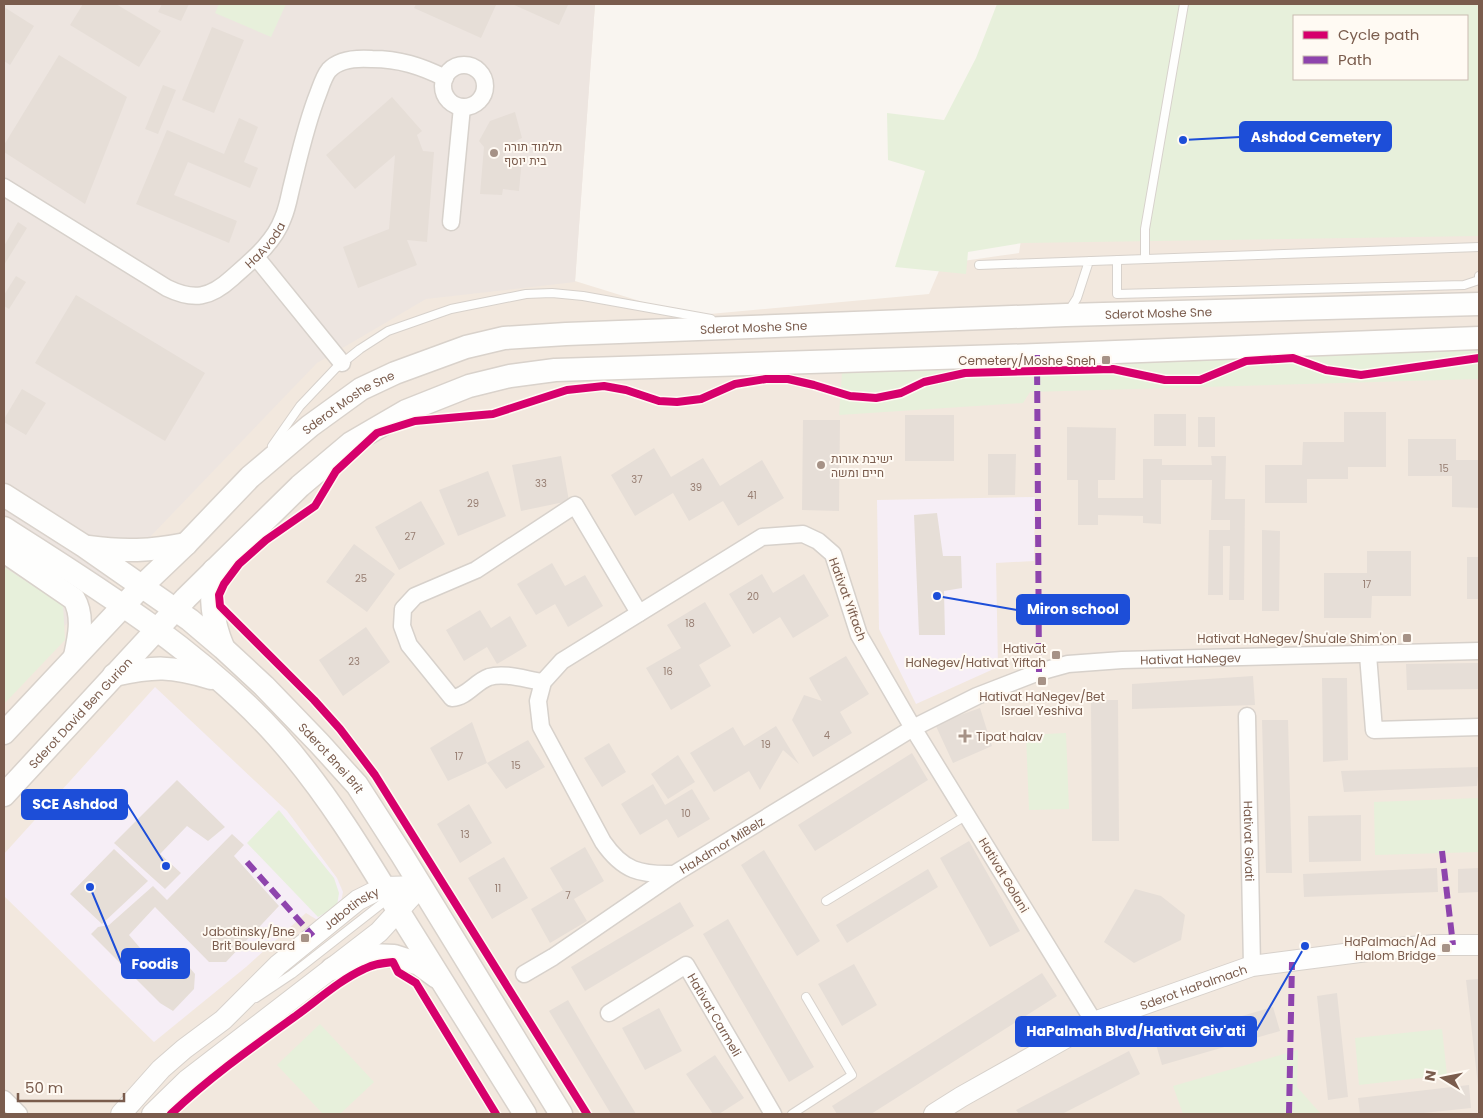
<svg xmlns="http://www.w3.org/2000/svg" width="1483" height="1118" viewBox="0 0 1483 1118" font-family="Poppins,Heebo,sans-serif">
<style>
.residential{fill:#f2e8de;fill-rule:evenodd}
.industrial{fill:#ede5e0}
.education{fill:#f6eef6}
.green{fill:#e7f0db;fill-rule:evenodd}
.building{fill:#e6ded7}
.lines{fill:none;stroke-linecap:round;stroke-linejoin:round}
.service-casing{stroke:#d7d1cb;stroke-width:10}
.minor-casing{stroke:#d7d1cb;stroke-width:19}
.tertiary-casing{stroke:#d7d1cb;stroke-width:22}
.secondary-casing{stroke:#d9d2cb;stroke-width:25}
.service{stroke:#fefefd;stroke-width:8}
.minor{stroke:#fefefd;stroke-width:16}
.tertiary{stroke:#fefefd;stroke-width:20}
.secondary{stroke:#fefefd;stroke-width:22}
.quiet{stroke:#8e44ad;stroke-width:6;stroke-dasharray:12 6;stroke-linecap:butt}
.cycleway-casing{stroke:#fffaf3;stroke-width:11}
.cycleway{stroke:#d6006c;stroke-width:8}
.poi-dot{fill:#a69286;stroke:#fffaf3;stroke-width:2}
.labels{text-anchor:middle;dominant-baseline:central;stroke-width:4;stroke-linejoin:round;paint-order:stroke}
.number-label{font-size:10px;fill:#977e72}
.poi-label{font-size:12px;fill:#7a5c4d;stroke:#fffaf3;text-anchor:end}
.street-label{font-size:12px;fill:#7a5c4d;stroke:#fffaf3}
.leader{fill:none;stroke:#1d4ed8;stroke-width:2}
.callout-dot{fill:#1d4ed8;stroke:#fffaf3;stroke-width:2}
.callout{fill:#1d4ed8;stroke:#1d4ed8;stroke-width:2}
.callout-label{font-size:14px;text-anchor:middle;font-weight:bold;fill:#fff}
</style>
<rect width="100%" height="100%" fill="#f9f5f0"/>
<path class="residential" d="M4,4H595L575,281L688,316L929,294L942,264L1019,253L1057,4H1479V1114H4ZM1294,16H1467V79H1294Z"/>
<path class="industrial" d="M4,4H595L575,282L426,299L317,363L4,689Z"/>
<path class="education" d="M1035,497L1034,561L996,563L998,667L916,704L879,629L877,500Z
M155,687L287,811L337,878L343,892L340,907L319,921L306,913L246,967L154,1042L4,896V854Z"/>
<path class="green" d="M219,4H286L271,37L215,13Z
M997,4H1479V236L1022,243L968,252L966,274L895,267L925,171L888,160L887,113L944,120L976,58ZM1294,16H1467V79H1294Z
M1479,347V379L1030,392L1023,403L839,415L842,372Z
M4,567L63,605L65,640L4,704Z
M1066,733L1069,809L1029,810L1026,735Z
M1479,798V852L1375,855L1374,802Z
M279,810L334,878L339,893L337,906L318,917L247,843Z
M320,1024L374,1082L340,1114H323L277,1065Z
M1442,1029L1447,1075L1359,1085L1355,1038Z
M1298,1050L1297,1087L1321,1114H1183L1173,1086Z"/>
<path class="building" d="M83,4H116L161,31L139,67L70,25Z
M162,4H189L181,21L158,12Z
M416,4H494L496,5L481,38L414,8Z
M512,4H567L568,5L559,25Z
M4,7L34,26L10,65L4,61Z
M212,27L244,40L214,113L182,100Z
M59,55L127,97L85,204L4,152V145Z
M163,85L176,90L158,134L145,129Z
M392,97L422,131L417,135L423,151L434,152L427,242L407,240L417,265L358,288L343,247L389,229L395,155L355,189L326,155Z
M515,112L522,138L509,144L505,149V156L522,158L519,191L503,189L502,195L480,194L484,147L479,141L490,121Z
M239,118L258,127L244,162L258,168L250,188L188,162L174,195L237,221L229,243L136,204L167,130L224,154Z
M18,222L27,228L4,265V246Z
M16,276L26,282L9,309L4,306V295Z
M76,295L205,373L165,441L35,363Z
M22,389L46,403L26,435L4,422V419Z
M1344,412H1386V467H1348V479H1307V503H1265V465H1302L1303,442H1344Z
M1154,414H1186V446H1154Z
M905,415H954V461H905Z
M1198,417H1215V447H1198Z
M803,420H840L839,511L802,510Z
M1067,427L1116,428L1115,480H1098V498H1143V459H1162V465H1212L1211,456H1226L1225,499H1245L1244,600H1229L1230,546H1223V595H1208L1209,530H1230V520H1211L1212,480H1161V524L1143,523V516L1098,515V525H1078V480H1067Z
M1408,439H1456V460H1479V508L1452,507V476H1408Z
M654,448L671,477L703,458L720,486L762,460L784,498L738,526L723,501L689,521L673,493L635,516L611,475Z
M988,454H1016L1015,495H988Z
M561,456L569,501L521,511L512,465Z
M488,471L506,516L458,536L439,490Z
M421,501L445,544L399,570L375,527Z
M937,513L943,556H961L962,588L944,591L945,635H919L914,515Z
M1262,530L1280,531L1279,611H1262Z
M354,544L395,574L367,612L326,582Z
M1367,551H1411V596H1372L1371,618H1324V573H1367Z
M1467,557H1479V599H1467Z
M552,563L565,586L585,575L603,606L568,627L555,604L536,615L517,584Z
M762,574L773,593L804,574L829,616L793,638L780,617L753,634L729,594Z
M705,602L731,646L699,665L711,686L671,710L646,668L681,648L667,625Z
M480,610L491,628L510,616L527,646L497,664L487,647L464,661L446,630Z
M366,627L390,662L343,696L319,660Z
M846,656L869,694L840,712L852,733L813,757L792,720L804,695L822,701L809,678Z
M1473,663H1479V689L1407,690L1406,664Z
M1253,676L1255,705L1132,709V684Z
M1322,678H1347L1348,760L1323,762Z
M1091,700H1118L1119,841H1092Z
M980,708L992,746L953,763L935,724Z
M1262,720H1288L1292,873H1266Z
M472,722L487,763L448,781L430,748Z
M776,726L799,764L783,750L760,790L749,771L714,792L690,753L733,727L744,746Z
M528,740L545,767L506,789L487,763Z
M609,743L626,772L602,787L584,758Z
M912,753L928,780L815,851L798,825Z
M678,755L695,782L668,799L651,774Z
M1479,767L1477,786L1344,792L1341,771Z
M177,780L225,827L208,841L187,826L160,854L181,873L165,889L114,843Z
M653,784L665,805L692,789L710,819L678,838L667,819L640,835L621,804Z
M469,804L492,843L460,863L437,824Z
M1361,815V861L1309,862L1308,816Z
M232,834L244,845L234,856L279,906L226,962H209L155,907L129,935L153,963L173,948L195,974L194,989L173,1011L160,1003L91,934L98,927L109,925L153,886L167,900Z
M969,841L1020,931L990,947L940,858Z
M585,847L604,881L574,899L587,921L550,943L531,909L563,890L550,868Z
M114,849L148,881L102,924L70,894Z
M764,850L820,941L797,956L741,865Z
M504,857L528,898L492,919L468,878Z
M1437,868L1438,892L1304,897L1303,874Z
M1479,868V892L1458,893V869Z
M928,869L938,887L847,943L836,925Z
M1135,889L1161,896L1185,915L1181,940L1134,963L1104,942Z
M680,902L694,926L585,991L571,967Z
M728,919L814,1067L789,1082L703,934Z
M854,964L877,1005L842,1026L818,984Z
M1042,973L1057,996L871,1114H837L832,1106Z
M1479,979V1085H1478L1466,980Z
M1337,993L1348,1097L1328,1100L1317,996Z
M568,1000L592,1041L636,1114H611L549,1011Z
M1273,1007L1280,1031L1162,1065L1155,1041Z
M659,1008L682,1051L645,1070L622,1028Z
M1129,1051L1140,1074L1062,1114H1019L1016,1110Z
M715,1055L744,1098L719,1114H713L686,1074Z
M1469,1085L1471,1108L1414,1114H1360L1358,1098Z"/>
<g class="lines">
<g class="service-casing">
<path id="service" d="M1145,259V229L1184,4
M1117,260V294L1464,285L1479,280V276
M979,265L1479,247
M1068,312L1077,298L1089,261
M272,446L300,406L336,368L360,349L388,331L451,309L526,294L552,293L583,296L711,319
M826,901L967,815
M256,998L292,974L389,898
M792,1114L852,1075L806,997"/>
</g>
<g class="minor-casing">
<g id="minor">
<circle cx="464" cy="86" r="21"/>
<path id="s1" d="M4,187L167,288C194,301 210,298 232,278C251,261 274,243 283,218C287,209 289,198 291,189C299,157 306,124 318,94C321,86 324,76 329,70C339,59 358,58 372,59C399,59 421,66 445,78"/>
<path d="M451,222L462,107"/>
<path d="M256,257L342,363"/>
<path d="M1368,655L1374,730L1479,727"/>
<path d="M543,682C527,680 505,672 489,677C475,682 467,697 452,698L409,645L402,626L403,609L415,596L476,570L575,505L639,613"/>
<path id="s2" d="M1247,716L1252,966"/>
<path d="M524,974L553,957L674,874"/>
<path id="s3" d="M609,1013L686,965L773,1114"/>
<path id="s4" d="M1094,1022L913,728L859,635L833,554L818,541L803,534L762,537L562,661L543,682L538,701L541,727L603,842C623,871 640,875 674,874L913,728L977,696L1039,672L1068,664L1122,660L1479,651"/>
<path d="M4,1099L19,1114"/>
</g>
</g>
<g class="tertiary-casing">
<g id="tertiary">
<path id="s5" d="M121,1114L161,1069L184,1049L223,1020L278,965L358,900L384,887L421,886"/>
<path d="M152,1114L187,1080L379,932L421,886"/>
<path id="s6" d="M934,1114L961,1097L1094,1022L1252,966L1375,950L1435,945H1479"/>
</g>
</g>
<g class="secondary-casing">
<g id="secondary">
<path id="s7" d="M4,495L84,546L190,620L223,648L264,686L319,743L357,785L402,855L561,1114"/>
<path d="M4,528C100,589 200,651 277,736C326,791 364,854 402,917C443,983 484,1048 525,1114"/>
<path d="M88,547C124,552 150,551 186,544"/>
<path d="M4,551L74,599C84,616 79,638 75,656"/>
<path d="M214,570C210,598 212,621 223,647"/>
<path d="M114,675C155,666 171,666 211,678"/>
<path id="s8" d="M4,733L142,586L186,544L250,477L310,426L361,389L395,373L466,347L504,338L566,334L1066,315L1479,304"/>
<path id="s9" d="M4,795L186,598L300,486L351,443L406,411L469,386L510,376L555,370L1037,355L1479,338"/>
<path d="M332,969L353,958L370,955L394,956L419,964L437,977"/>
</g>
</g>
<use href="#service" class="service"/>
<use href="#minor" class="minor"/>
<use href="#tertiary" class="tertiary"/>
<use href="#secondary" class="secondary"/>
<path class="quiet" d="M1037,355L1039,672
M1442,851L1453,945
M247,862L313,936
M1289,1114L1292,962"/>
<g class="cycleway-casing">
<path id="cycleway" d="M171,1114C210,1077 254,1046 297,1015C319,999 340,980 364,969C373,964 383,963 393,962L398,972L416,983L496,1114
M587,1114L375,775L340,729L314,700L220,606L219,595L224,584L239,564L266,540L315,506L336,471L377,433L415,421L493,414L567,390L604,386L626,390L659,401L677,402L701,399L735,384L766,379H788L814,385L850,396L876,398L901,393L924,382L965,373L1113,369L1165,380H1200L1246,361L1293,358L1326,370L1361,375L1479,358"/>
</g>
<use href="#cycleway" class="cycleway"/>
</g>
<g class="poi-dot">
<circle cx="494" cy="153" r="5"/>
<rect x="1101" y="355" width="10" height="10" rx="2.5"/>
<circle cx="821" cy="465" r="5"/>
<rect x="1402" y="633" width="10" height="10" rx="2.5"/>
<rect x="1051" y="650" width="10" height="10" rx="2.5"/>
<rect x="1037" y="676" width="10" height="10" rx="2.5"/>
<path d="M962.5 728.5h5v5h5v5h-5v5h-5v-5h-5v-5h5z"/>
<rect x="300" y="933" width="10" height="10" rx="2.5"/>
<rect x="1441" y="943" width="10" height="10" rx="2.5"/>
</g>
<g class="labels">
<g class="number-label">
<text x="1444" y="468">15</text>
<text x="637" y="479">37</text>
<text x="541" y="483">33</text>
<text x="696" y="487">39</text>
<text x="752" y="495">41</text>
<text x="473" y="503">29</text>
<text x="410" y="536">27</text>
<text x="361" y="578">25</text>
<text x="1367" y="584">17</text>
<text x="753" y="596">20</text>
<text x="690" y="623">18</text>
<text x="354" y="661">23</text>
<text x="668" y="671">16</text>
<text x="827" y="735">4</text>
<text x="766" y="744">19</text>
<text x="459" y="756">17</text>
<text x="516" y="765">15</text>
<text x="686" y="813">10</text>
<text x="465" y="834">13</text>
<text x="498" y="888">11</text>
<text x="568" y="895">7</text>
</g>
<g class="poi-label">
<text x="504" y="146" text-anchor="start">תלמוד תורה<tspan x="504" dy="14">בית יוסף</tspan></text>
<text x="1096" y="360">Cemetery/Moshe Sneh</text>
<text x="831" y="458" text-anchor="start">ישיבת אורות<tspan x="831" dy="14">חיים ומשה</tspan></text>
<text x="1397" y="638">Hativat HaNegev/Shu'ale Shim'on</text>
<text x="1046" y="648">Hativat<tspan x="1046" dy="14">HaNegev/Hativat Yiftah</tspan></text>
<text x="1042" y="696" text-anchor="middle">Hativat HaNegev/Bet<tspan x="1042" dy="14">Israel Yeshiva</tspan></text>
<text x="976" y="736" text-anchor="start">Tipat halav</text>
<text x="295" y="931">Jabotinsky/Bne<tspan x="295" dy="14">Brit Boulevard</tspan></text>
<text x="1436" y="941">HaPalmach/Ad<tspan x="1436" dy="14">Halom Bridge</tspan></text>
</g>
<g class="street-label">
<text stroke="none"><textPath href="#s1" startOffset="310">HaAvoda</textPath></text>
<text stroke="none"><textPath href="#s8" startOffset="1304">Sderot Moshe Sne</textPath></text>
<text stroke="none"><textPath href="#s8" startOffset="899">Sderot Moshe Sne</textPath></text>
<text stroke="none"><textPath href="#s8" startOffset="479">Sderot Moshe Sne</textPath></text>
<text transform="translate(848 599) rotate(70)">Hativat Yiftach</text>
<text stroke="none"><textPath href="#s4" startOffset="1709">Hativat HaNegev</textPath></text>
<text stroke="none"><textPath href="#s9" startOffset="112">Sderot David Ben Gurion</textPath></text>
<text stroke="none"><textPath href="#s7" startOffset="422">Sderot Bnei Brit</textPath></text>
<text stroke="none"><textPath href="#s2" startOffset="125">Hativat Givati</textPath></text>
<text stroke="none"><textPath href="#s4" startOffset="1194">HaAdmor MiBelz</textPath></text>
<text transform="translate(1004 875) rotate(59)">Hativat Golani</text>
<text stroke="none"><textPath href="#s5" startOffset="310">Jabotinsky</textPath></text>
<text stroke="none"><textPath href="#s6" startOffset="290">Sderot HaPalmach</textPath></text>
<text stroke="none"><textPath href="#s3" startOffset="148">Hativat Carmeli</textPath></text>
</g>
</g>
<path class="leader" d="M1183 140L1240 137M937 596L1017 610M166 866L127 804M90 887L122 964M1305 946L1256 1031"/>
<g class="callout-dot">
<circle cx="1183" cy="140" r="5"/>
<circle cx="937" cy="596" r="5"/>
<circle cx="166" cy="866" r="5"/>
<circle cx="90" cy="887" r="5"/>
<circle cx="1305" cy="946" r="5"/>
</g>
<g class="callout">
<rect x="1240" y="122" width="151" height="29" rx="5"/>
<rect x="1017" y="595" width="112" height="29" rx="5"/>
<rect x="22" y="790" width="105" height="29" rx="5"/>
<rect x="122" y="949" width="67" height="29" rx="5"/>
<rect x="1016" y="1017" width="240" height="29" rx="5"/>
</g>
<g class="callout-label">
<text x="1316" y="142">Ashdod Cemetery</text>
<text x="1073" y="614">Miron school</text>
<text x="75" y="809">SCE Ashdod</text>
<text x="155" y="969">Foodis</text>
<text x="1136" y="1036">HaPalmah Blvd/Hativat Giv'ati</text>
</g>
<rect width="1483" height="1118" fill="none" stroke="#7a5c4d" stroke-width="10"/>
<rect x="1293" y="15" width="175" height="65" fill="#fffaf3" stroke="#cabbb1"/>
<rect x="1303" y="31" width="25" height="8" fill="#d6006c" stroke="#cabbb1"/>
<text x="1338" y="40" font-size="15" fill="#7a5c4d">Cycle path</text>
<rect x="1303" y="56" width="25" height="8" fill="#8e44ad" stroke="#cabbb1"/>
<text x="1338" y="65" font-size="15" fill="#7a5c4d">Path</text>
<g transform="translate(1443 1078) rotate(280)" stroke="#fffaf3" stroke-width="4" paint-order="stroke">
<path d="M0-4L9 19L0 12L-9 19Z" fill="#7a5c4d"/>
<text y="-8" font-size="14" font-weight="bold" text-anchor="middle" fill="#7a5c4d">N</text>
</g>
<path d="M18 1093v8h106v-8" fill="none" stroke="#7a5c4d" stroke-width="2.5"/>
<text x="25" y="1093" font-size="15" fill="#7a5c4d" stroke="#fffaf3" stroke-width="4" paint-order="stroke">50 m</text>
</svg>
